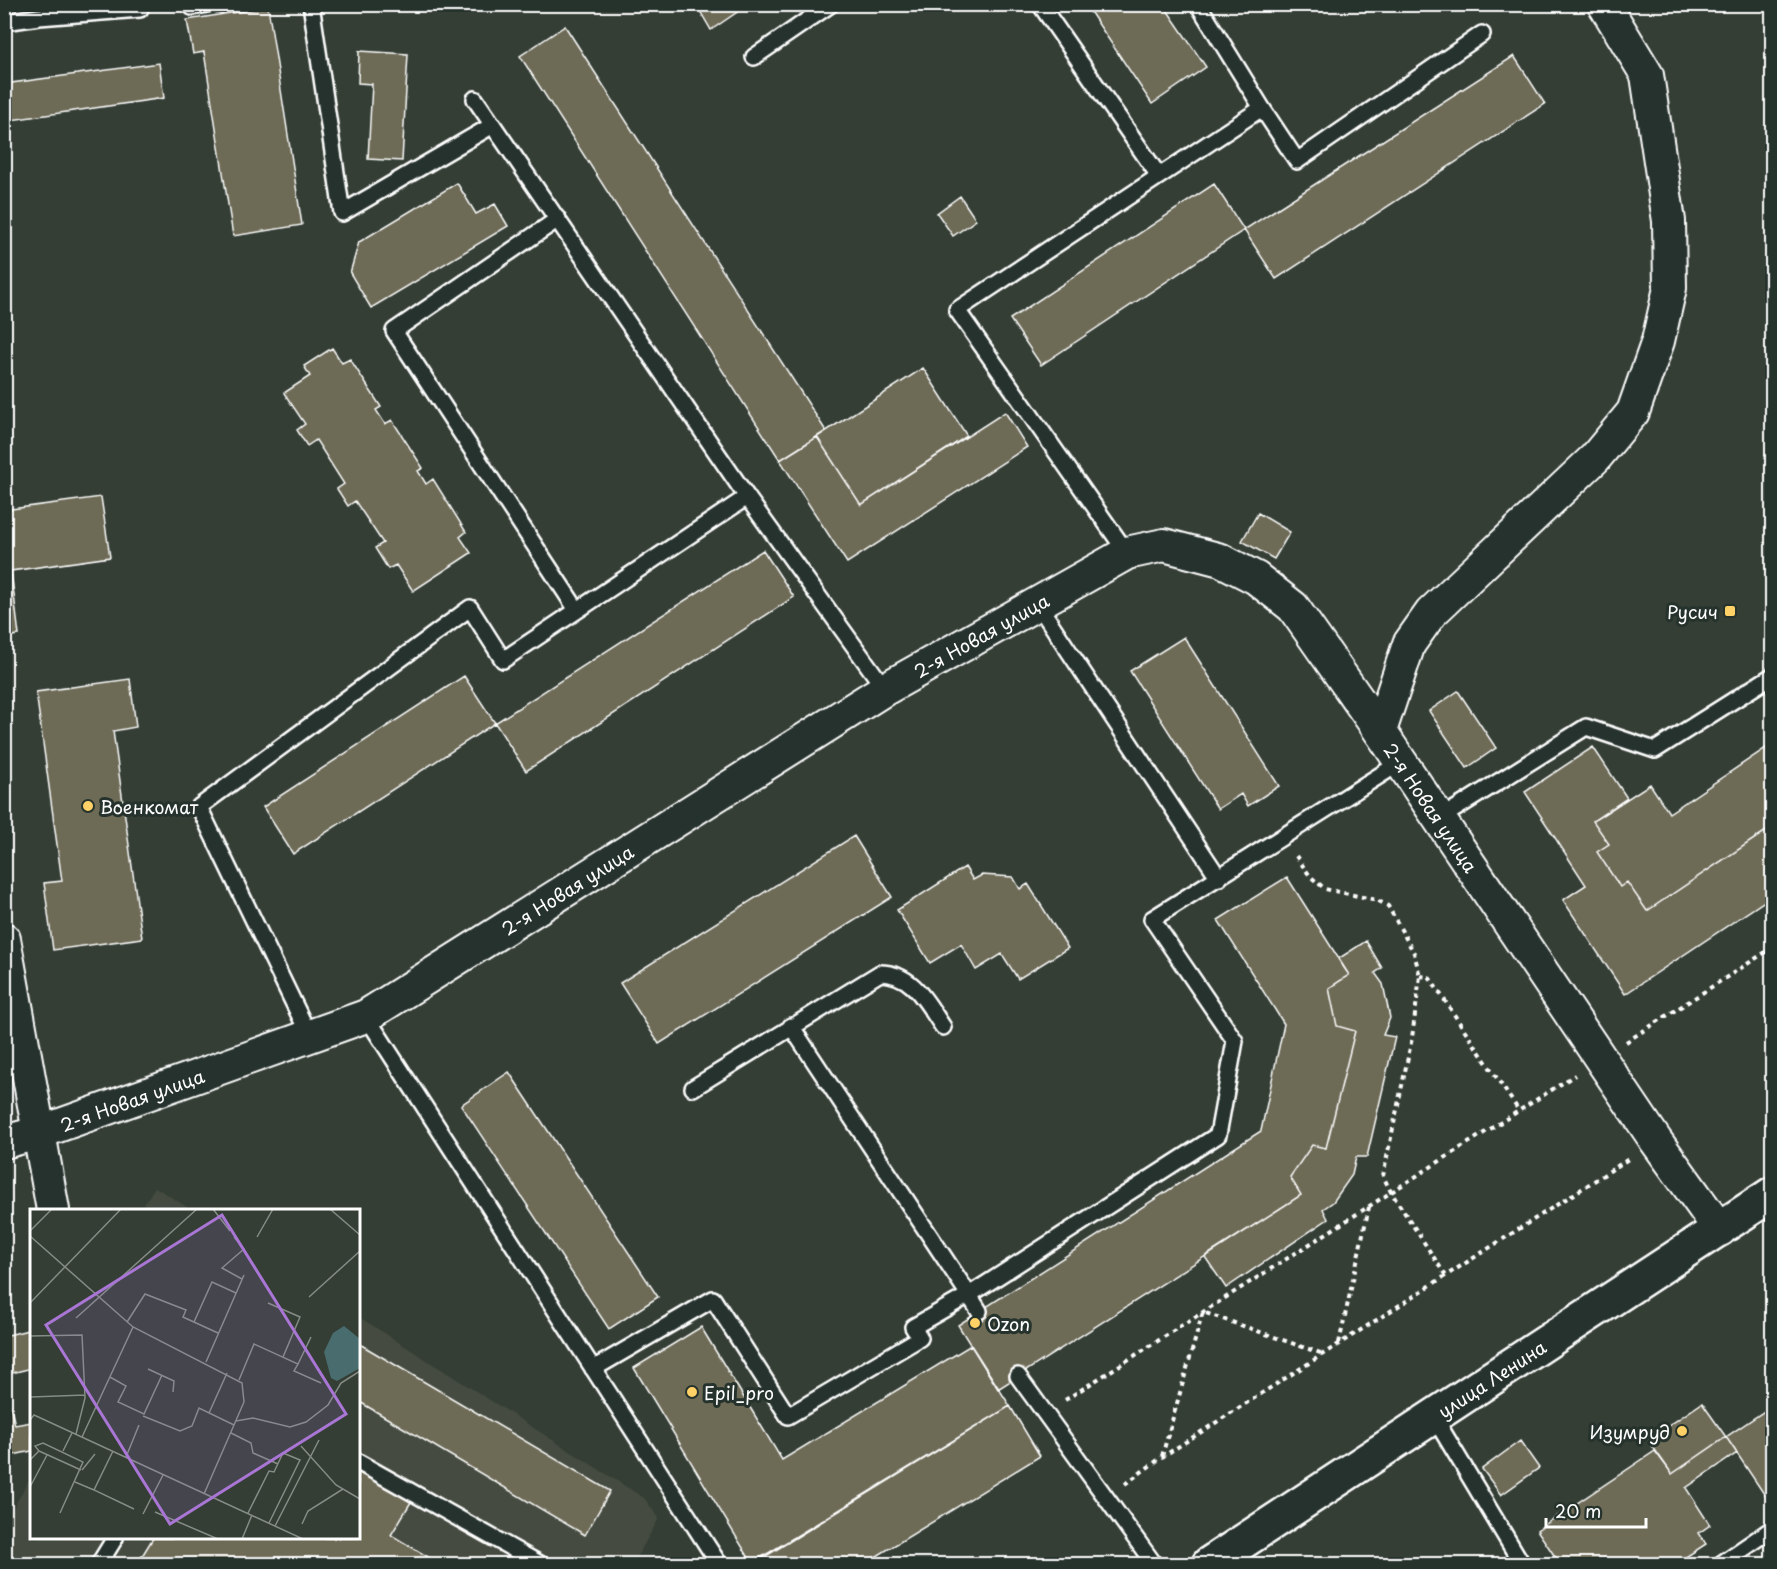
<svg xmlns="http://www.w3.org/2000/svg" width="1777" height="1569" viewBox="0 0 1777 1569" font-family="'Playpen Sans',sans-serif">
<style>
.built{fill:#454b3f}
.building{fill:#6d6a56;stroke:#fff;stroke-width:1.5}
.lines{fill:none;stroke-linecap:round;stroke-linejoin:round}
.service-casing{stroke:#fff;stroke-width:20}
.minor-casing{stroke:#fff;stroke-width:36}
.secondary-casing{stroke:#fff;stroke-width:38}
.path{stroke:#fff;stroke-width:4;stroke-dasharray:4.5 4.5;stroke-linecap:butt}
.service{stroke:#26332d;stroke-width:15}
.minor{stroke:#26332d;stroke-width:32}
.secondary{stroke:#26332d;stroke-width:33}
.poi-dot{fill:#ffd166;stroke:#26332d;stroke-width:2}
.labels{text-anchor:middle;dominant-baseline:central;stroke-width:6;stroke-linejoin:round;paint-order:stroke}
.poi-label{font-size:18px;fill:#fff;stroke:#26332d;text-anchor:start}
.street-label{font-size:18px;fill:#fff;stroke:#26332d}
.inset-road{fill:none;stroke:#858b86;stroke-width:1.5}
.view{fill:#a976d5;fill-opacity:0.15;stroke:#a976d5;stroke-width:3}
.inset-edge{fill:none;stroke:#fff;stroke-width:3}
</style>
<rect width="100%" height="100%" fill="#343e35"/>
<filter id="ink" filterUnits="userSpaceOnUse"><feTurbulence type="fractalNoise" baseFrequency=".0167" numOctaves="2"/><feDisplacementMap in="SourceGraphic" scale="12" xChannelSelector="R" yChannelSelector="G"/><feConvolveMatrix kernelMatrix="1 2 1 2 8 2 1 2 1" color-interpolation-filters="sRGB"/></filter>
<g filter="url(#ink)">
<path class="built" d="M155,1187L192,1210H140Z
M359,1317L644,1498L659,1518L633,1564H5V1523L31,1476L32,1538H358Z"/>
<path class="building" d="M696,4H749L711,30Z
M1085,4H1163L1206,67L1152,104Z
M268,7L302,225L233,236L204,52L193,54L187,20Z
M565,26L826,431L780,460L520,56Z
M359,51L408,54L402,161L368,159L372,84L358,83Z
M1514,56L1545,104L1276,279L1244,230Z
M159,63L164,98L4,121V84Z
M457,183L476,214L495,204L508,226L371,308L350,273L359,242Z
M1214,184L1244,230L1041,365L1010,319Z
M960,196L976,220L953,236L937,213Z
M332,348L342,363L350,359L381,407L376,410L385,424L392,420L423,468L418,471L426,484L433,479L466,532L460,537L471,553L413,591L396,565L388,569L375,548L383,543L355,501L348,506L337,489L344,484L316,440L307,446L297,430L305,424L284,393L310,376L304,366Z
M923,368L967,436L861,505L817,437Z
M1005,412L1027,447L847,563L780,460L817,437L861,505Z
M101,497L110,557L11,571L19,635L4,637V510Z
M1258,513L1290,532L1274,559L1242,541Z
M763,550L794,597L526,771L495,723Z
M1184,637L1279,786L1248,806L1241,794L1218,809L1130,671Z
M464,676L495,723L293,854L263,807Z
M130,679L136,727L113,731L142,938L53,950L44,883L62,881L36,692Z
M1458,691L1496,748L1467,768L1429,711Z
M1772,744V827L1647,911L1627,882L1620,887L1597,852L1609,844L1593,821L1650,784L1669,813Z
M1593,747L1627,798L1593,821L1609,844L1597,852L1620,887L1627,882L1647,911L1772,827V896L1625,994L1563,900L1586,885L1525,792Z
M854,836L892,897L659,1044L620,983Z
M965,867L973,880L982,875L1013,877L1020,889L1028,884L1068,948L1018,979L1002,954L976,970L961,944L930,963L897,910Z
M1287,877L1349,975L1329,988L1337,1026L1355,1031L1326,1148L1312,1145L1290,1177L1301,1195L998,1389L958,1325L1261,1131L1284,1024L1218,920Z
M1366,941L1382,968L1375,973L1383,984L1390,1018L1383,1035L1395,1037L1367,1157H1356L1352,1175L1333,1202L1323,1209L1328,1219L1226,1288L1205,1257L1301,1195L1290,1177L1312,1145L1326,1148L1355,1031L1337,1026L1329,988L1349,975L1338,959Z
M509,1072L658,1297L609,1329L461,1105Z
M701,1327L782,1460L971,1345L1010,1406L752,1563L634,1368Z
M32,1329V1368L4,1375V1336Z
M358,1343L610,1491L585,1535L358,1401Z
M4,1381L15,1425L31,1422L32,1426V1451L4,1457Z
M1702,1403L1726,1437L1672,1474L1648,1440Z
M1010,1406L1040,1456L864,1564H753Z
M1772,1406V1493L1766,1497L1726,1437Z
M1726,1437L1737,1453L1686,1488L1710,1525L1699,1533L1706,1544L1675,1564H1560L1537,1530L1655,1451L1672,1474Z
M1520,1441L1539,1468L1501,1495L1482,1469Z
M358,1470L411,1502L391,1535L440,1564H137L153,1538H358Z"/>
<g class="lines">
<g class="service-casing">
<path id="service" d="M311,4L342,213L493,125
M1040,4L1159,176
M1198,4L1262,108
M192,7L207,4
M4,22L39,17L140,9
M754,57L831,4
M475,99L747,497L885,689
M558,219L394,331L577,610
M1127,553L957,310L1262,108L1297,161L1482,34
M1037,603L1219,878
M1439,819L1586,727L1655,750L1772,676
M366,1016L719,1564
M310,1037L199,807L470,608L503,660L747,497
M693,1088L880,973C913,973 926,1002 943,1027
M979,1311L969,1295L1218,1135L1235,1041L1152,919L1401,762
M593,1369L713,1299L788,1416L920,1338L913,1327L969,1295L791,1026
M1018,1376L1154,1564
M1434,1417L1522,1564
M358,1462L540,1564
M99,1564L115,1538
M1721,1564L1772,1529"/>
</g>
<g class="minor-casing">
<g id="minor">
<path d="M1380,731L1409,644L1431,613L1595,458L1633,412L1658,341L1670,288L1669,221L1647,75L1604,4"/>
<path d="M4,939L53,1210"/>
<path id="s1" d="M4,1142L38,1133L366,1016L885,689L1127,553L1164,545L1221,560L1256,578L1293,607L1380,731L1656,1141L1720,1230"/>
</g>
</g>
<g class="secondary-casing">
<g id="secondary">
<path id="s2" d="M1209,1564L1772,1194"/>
</g>
</g>
<path class="path" d="M1296,856L1310,876L1325,889L1377,900L1388,906L1414,953L1420,976L1412,1038L1383,1176L1391,1192L1446,1276
M1420,976L1429,977L1519,1111
M1626,1042L1772,948
M1339,1343L1369,1207
M1065,1400L1575,1075
M1162,1456L1203,1312L1323,1354
M1125,1484L1162,1457L1630,1158"/>
<use href="#service" class="service"/>
<use href="#minor" class="minor"/>
<use href="#secondary" class="secondary"/>
</g>
</g>
<g class="poi-dot">
<rect x="1724" y="605" width="12" height="12" rx="3"/>
<circle cx="88" cy="806" r="6"/>
<circle cx="975" cy="1323" r="6"/>
<circle cx="692" cy="1392" r="6"/>
<circle cx="1682" cy="1431" r="6"/>
</g>
<g class="labels">
<g class="poi-label">
<text x="1718" y="611" text-anchor="end">Русич</text>
<text x="100" y="806">Военкомат</text>
<text x="987" y="1323">Ozon</text>
<text x="704" y="1392">Epil_pro</text>
<text x="1670" y="1431" text-anchor="end">Изумруд</text>
</g>
<g class="street-label">
<text stroke="none"><textPath href="#s1" startOffset="1107">2-я Новая улица</textPath></text>
<text stroke="none"><textPath href="#s1" startOffset="1701">2-я Новая улица</textPath></text>
<text stroke="none"><textPath href="#s1" startOffset="621">2-я Новая улица</textPath></text>
<text stroke="none"><textPath href="#s1" startOffset="135">2-я Новая улица</textPath></text>
<text stroke="none"><textPath href="#s2" startOffset="338">улица Ленина</textPath></text>
</g>
</g>
<g transform="translate(30 1209)">
<rect width="330" height="330" fill="#343e35"/>
<path d="M314,117L330,130V159L307,172L301,169L294,143L303,124Z" fill="#496d6e"/>
<path class="inset-road" d="M183,0L200,22M300,0L330,26M0,22L22,0M0,27L103,118L212,174L214,193L174,285M204,28L214,40L192,59L212,70M227,28L243,0M279,88L330,42M0,94L91,0M238,94L270,108L253,148M46,109L167,0M97,113L115,85L156,101L153,108L188,124M164,113L182,73L206,84M0,127L52,126L55,189L46,225M176,153L214,66M268,155L281,128M118,160L144,172L143,183M80,168L96,177L88,193L114,205L132,166M209,171L224,135L268,155L264,162L291,174M1,188L55,186M179,204L197,164M113,207L150,222L162,217L169,199L204,216M0,211L4,206L273,330M206,212L223,209L260,218L276,213L298,196L311,174L330,162M201,224L221,234L223,244L248,255M52,228L103,118M271,237L306,276L330,290M9,242L5,237L13,234L53,253L30,304M33,242L42,224M83,242L64,281L104,300M96,248L109,216M0,251L9,242L51,261M52,261L65,245M45,273L64,281M0,278L17,246M125,303L188,330M218,304L239,262L244,263L253,244L270,251L239,314M113,305L133,266M272,315L278,302L313,280M245,317L289,231M212,330L222,306"/>
<path class="view" d="M192,6L316,205L140,315L16,116Z"/>
<rect width="330" height="330" class="inset-edge"/>
</g>
<rect width="1777" height="1569" fill="none" stroke="#26332d" stroke-width="24"/>
<rect x="12" y="12" width="1753" height="1545" fill="none" stroke="#fff" stroke-width="2" filter="url(#ink)"/>
<path d="M1546 1518v9h100v-9" fill="none" stroke="#ffffff" stroke-width="3"/>
<text x="1555" y="1518" font-size="18" fill="#ffffff" stroke="#26332d" stroke-width="4.5" paint-order="stroke">20 m</text>
</svg>
